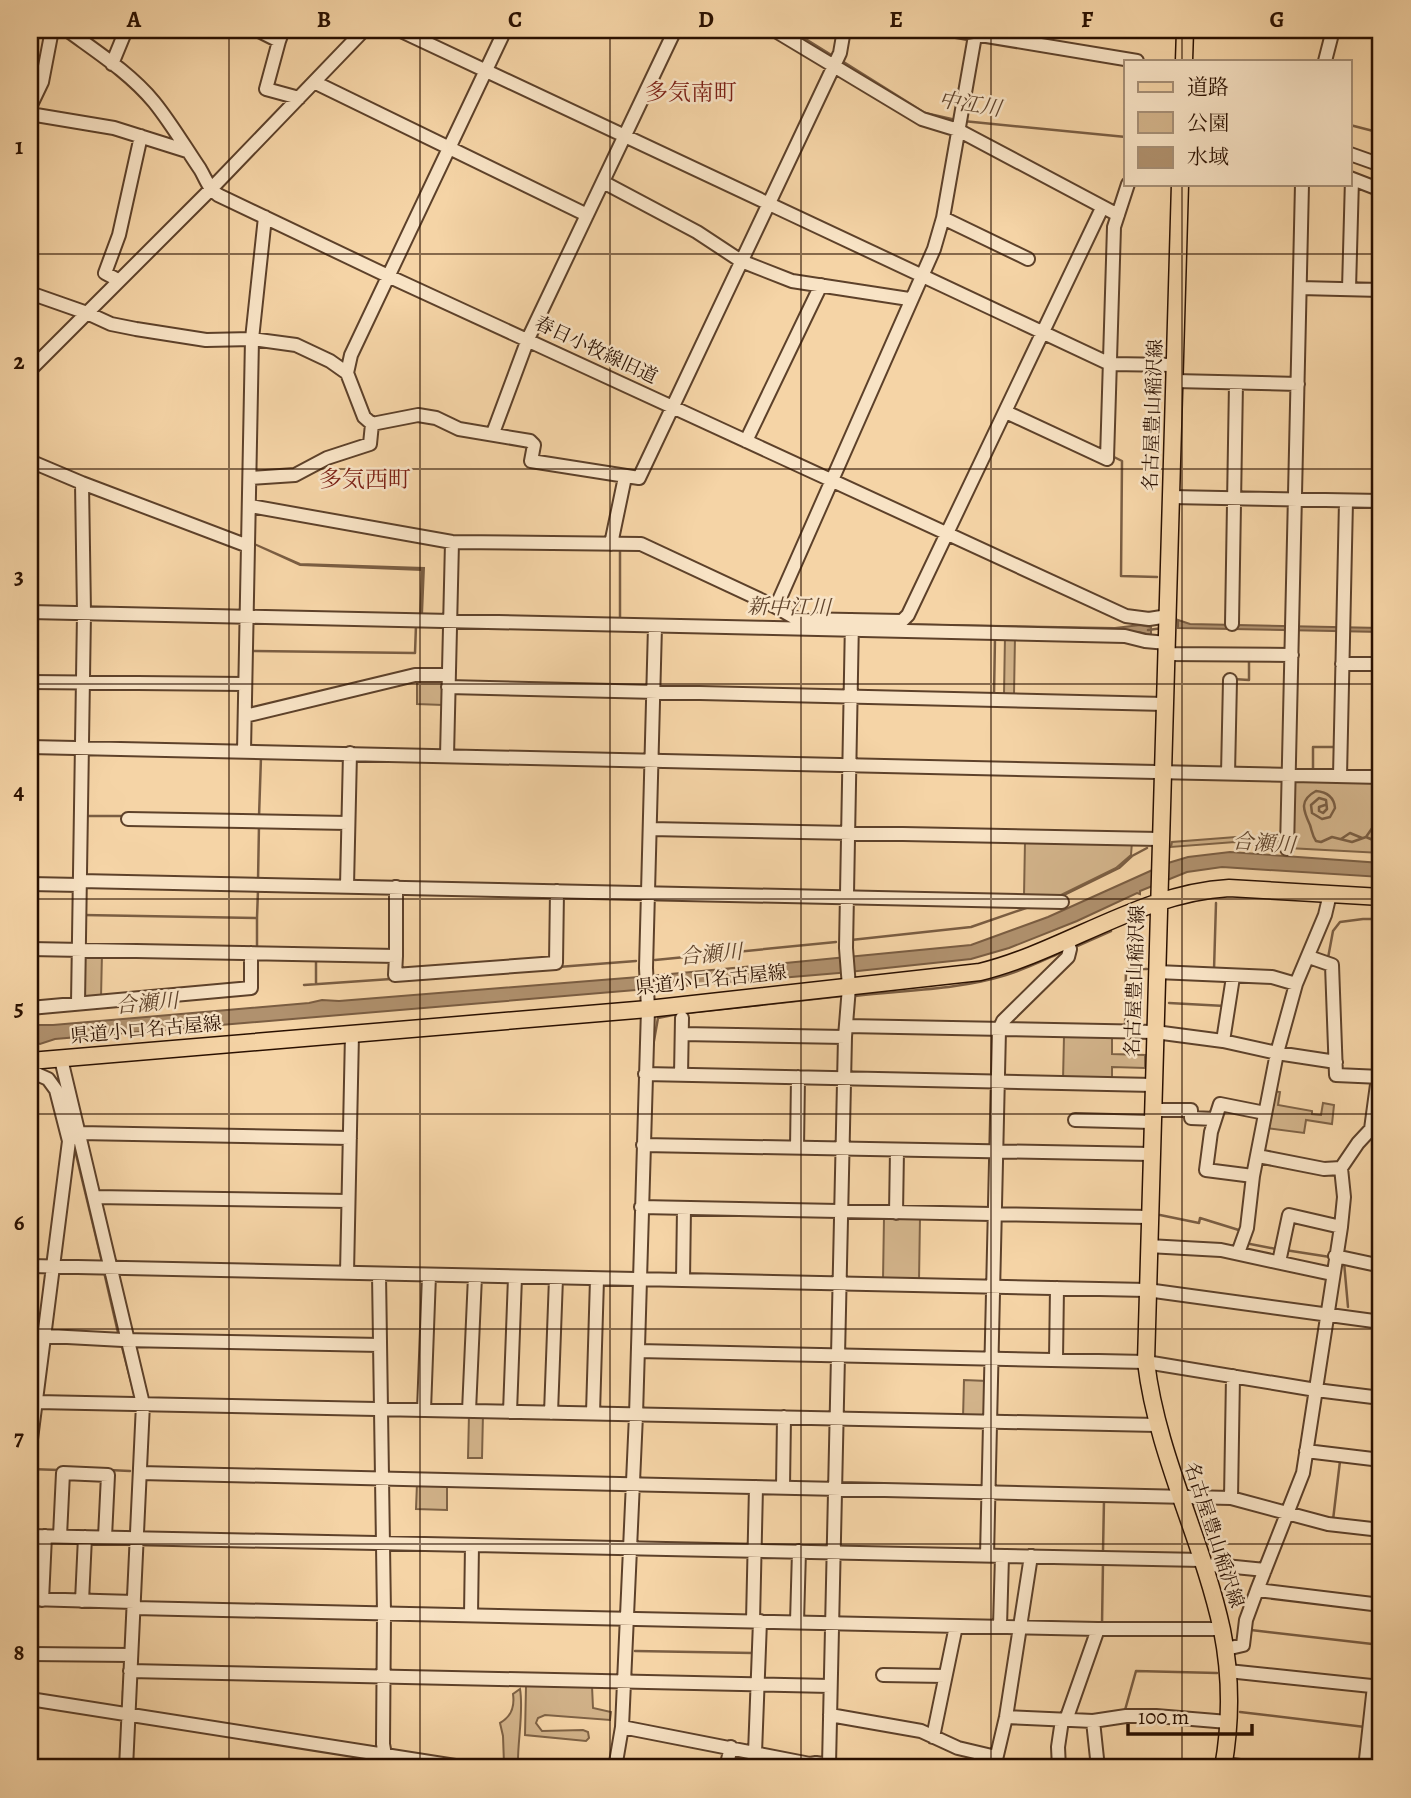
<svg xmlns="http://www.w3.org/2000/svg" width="1411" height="1798" viewBox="0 0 1411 1798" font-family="Alegreya,'Noto Serif JP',serif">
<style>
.green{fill:#d2b38a;stroke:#7e6245;stroke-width:2}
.water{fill:#b0916e;stroke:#7a5d42;stroke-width:2}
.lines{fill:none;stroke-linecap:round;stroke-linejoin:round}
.stream{stroke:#7a5d42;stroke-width:2.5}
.minor-casing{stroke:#5d412a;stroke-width:16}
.major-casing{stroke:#2a1000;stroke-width:19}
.minor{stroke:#f8e3c5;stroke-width:12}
.major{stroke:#f5d4a6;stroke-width:16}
.grid{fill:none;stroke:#2a1000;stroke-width:2;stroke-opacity:0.55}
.labels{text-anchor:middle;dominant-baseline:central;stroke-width:5;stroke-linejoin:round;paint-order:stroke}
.street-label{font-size:19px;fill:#2a1000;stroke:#f8e3c5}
.water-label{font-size:21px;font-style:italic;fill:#60442c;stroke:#f8e3c5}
.quarter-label{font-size:23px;fill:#7a1f14;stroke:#f8e3c5}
.neatline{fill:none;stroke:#2a1000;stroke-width:2.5}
.grid-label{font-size:23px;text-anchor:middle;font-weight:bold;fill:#2a1000}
</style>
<rect width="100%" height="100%" fill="#f5d4a6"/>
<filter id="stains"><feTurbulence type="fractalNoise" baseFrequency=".00286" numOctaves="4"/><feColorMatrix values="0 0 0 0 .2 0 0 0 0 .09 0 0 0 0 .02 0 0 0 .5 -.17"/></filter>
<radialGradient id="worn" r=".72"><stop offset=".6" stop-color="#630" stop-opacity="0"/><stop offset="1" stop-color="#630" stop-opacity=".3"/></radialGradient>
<path class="green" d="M1005,636H1015L1014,695H1004Z
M417,678L444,680L443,705L417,704Z
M1295,778L1381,780V853L1288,848Z
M1236,837L1285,842V847L1235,842L1171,847L1172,842Z
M1025,841L1132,842L1131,855L1116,868L1057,897L1024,896Z
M102,953L101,998L81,997L82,954Z
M1064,1036L1112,1037V1054L1145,1055V1068L1112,1067V1081L1063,1080Z
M1272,1091L1280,1092L1278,1105L1312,1111V1114L1321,1115L1323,1103L1334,1105L1332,1124L1306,1120L1304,1133L1266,1128Z
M884,1217L920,1218L919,1281L883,1280Z
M964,1380L987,1381V1416L963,1418Z
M469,1414H483L482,1458H468Z
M417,1483L447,1484V1510L416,1509Z
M529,1683L592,1686L593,1708L611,1712L610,1720L545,1715L538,1718L536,1723L542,1731L583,1730L588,1732L589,1738L586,1741L525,1735L526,1686Z
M520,1689C524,1712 517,1743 518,1767L510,1768L504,1764L503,1736L500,1723C511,1717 515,1708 513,1694Z"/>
<path class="water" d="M252,543L300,564L424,568L422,616L1115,628L1140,625L1151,627V635L1139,632L420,619L422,570L300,565Z
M1178,620L1190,624L1381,628V632L1178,628Z
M1230,852L1381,863V877L1222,867L1187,872L1140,891V894L1137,893L1077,921L1009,948L971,959L839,973L55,1039L40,1044L30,1041V1027L37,1025H53L309,1003L322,1000L339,1001L639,977L971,945L1048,917L1168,863L1188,857Z"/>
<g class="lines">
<path class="stream" d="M791,30L833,56
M842,61L925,113L956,120
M963,121L1126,137
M1350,125L1381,133
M1112,456L1122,461L1121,576L1157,577
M620,618V551
M1148,630L1163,628
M250,651L415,653L416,625
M1233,679L1249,680V660
M994,695L995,638
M1313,771V747H1335
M1325,805L1319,807V811L1323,813L1327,809L1326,800L1319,798L1311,805L1312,813L1322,819L1330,817L1335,808C1334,797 1327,792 1316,791C1299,800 1303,810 1310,825C1312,831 1312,835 1316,841L1321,842L1332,837L1352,842L1366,837L1375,824
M86,816H123
M259,817L261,757
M1366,837L1373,840
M1341,839L1350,833L1362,838
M258,881L259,825
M1062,896L1119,868L1132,856L1147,848
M83,915L257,918L258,890
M257,918V949
M851,940L971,927L1029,907
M1075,947L1111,931
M1328,958L1333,931L1340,922L1363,919H1381
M655,960L836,942
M558,967L636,961
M1214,970L1216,903
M316,983V958
M304,985L391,979
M855,996C904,990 958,990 1006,975C1026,969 1044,960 1062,952
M1169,1003L1225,1006
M685,1013L842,996
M1125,1028L1126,969H1147
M653,1046L658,1018L678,1014
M74,1146L102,1262
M1160,1215L1199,1223L1200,1218L1242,1231
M1245,1243L1276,1249
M1285,1250L1330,1257
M1344,1262L1348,1307
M104,1272L119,1337
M121,1343L136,1401
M30,1469L59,1470
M109,1470L130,1471
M1333,1520L1340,1461
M131,1534L132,1516
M1103,1552L1104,1500
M1102,1625L1103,1562
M1251,1630L1381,1645
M635,1651L753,1653
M123,1709V1691
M1125,1710L1136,1671L1217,1673
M1240,1712L1365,1727
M45,1766L62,1768
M1275,1766L1310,1768
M120,1768L122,1719"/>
<g class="minor-casing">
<path id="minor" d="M67,30C97,52 130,73 154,102C171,123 185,147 200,169C206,179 208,188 218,195L388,276L1126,616L1149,619L1168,616
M257,30L279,41L283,30
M399,30L1110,364L1175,365
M774,30L922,119L958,130L1118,215
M950,30L1137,61
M279,41L266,89L299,98
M1325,61L1333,30
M112,64L126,30
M314,82L587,215
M30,107L42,82L52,30
M30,114L114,128L187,151
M1350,154L1381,165
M1350,178L1381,190
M603,182L697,232L741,261L792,281L909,299
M943,218L1028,259
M118,280L105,273L119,235L141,136
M1300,288L1381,290
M1349,289L1352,179
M30,293L87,313L111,324L136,329L206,340L252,339L296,345L330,361L347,373L364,417L372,424L418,415L436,418L459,429L530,441L534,445L531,461L639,478L840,53L844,30
M30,370L210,190L364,30
M347,373L351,355L505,30
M1175,381L1298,384
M1006,412L1107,459L1114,227L1128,184
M493,433L528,339L675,30
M746,441L821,285
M30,461L82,483L248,546
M250,478L295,475L327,458L370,444L372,424
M1171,497L1381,501
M250,506L452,542L641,544L776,607L934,249L943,218L976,30
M611,544L625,477
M776,607L797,619L902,621L908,615L1102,208
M30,612C395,619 760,628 1125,636L1145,641L1167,643
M1232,624L1236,383
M1167,654L1292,655
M1342,664H1381
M30,682L245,684
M448,687L1165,704
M245,716L415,675H448
M30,747L1381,777
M244,751L252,339L265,217
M447,756L452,542
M1228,774L1230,680
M1340,776L1346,501
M128,819L348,823
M650,829L1159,839
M1287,849L1302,184
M80,881L1062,902
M30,884L80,885
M347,886L350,753
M30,949L396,956V887
M396,956L395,975L556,963L557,891
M1309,957L1332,965L1336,1075L1381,1077
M1157,972L1272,977L1296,984
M78,1003L84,613L82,483
M30,1008L251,988V953
M846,1026L1155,1032L1223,1041L1277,1053L1336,1062
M682,1034L845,1037
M1223,1041L1233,977
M61,1059L143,1404L126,1768
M30,1071L48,1079L56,1090L69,1141L30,1447
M645,1074L1153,1085
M681,1075L682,1018
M1153,1110H1191V1118L1215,1119
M1075,1120L1152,1122
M79,1133L350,1138
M643,1145L1151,1154
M797,1148L798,1077
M1258,1156L1324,1169L1341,1168
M1253,1176L1206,1170L1211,1132L1220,1104L1265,1113
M94,1197L348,1201
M641,1207L1149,1217
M896,1213L897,1150
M1148,1246L1221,1250L1332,1274
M1238,1253L1247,1228L1253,1176L1277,1053L1296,984L1325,915L1330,894
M1335,1256L1377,1265L1381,1262
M1279,1262L1289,1215L1341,1227
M30,1266L1147,1290L1381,1322
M347,1273L352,1034
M379,1274L384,1613L383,1744L385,1755L383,1768
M683,1280L684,1208
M30,1335L123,1340L380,1345
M638,1351L1146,1362L1316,1390L1381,1398
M1056,1359L1057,1288
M37,1402L1157,1425
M424,1410L429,1275
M469,1411L475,1276
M510,1412L515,1277
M551,1413L556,1278
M593,1413L597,1279
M1306,1451L1381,1460
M140,1473L1231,1498L1328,1524L1381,1530
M783,1487L784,1417
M1231,1498L1233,1376
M30,1536L1202,1560
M60,1536L63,1473L108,1475L105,1537
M987,1556L999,1030L1003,1021L1068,957L1070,949L1066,941
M1204,1567L1215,1565L1265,1570
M1257,1590L1381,1605
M30,1599L134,1602
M42,1600L45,1536
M82,1601L85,1537
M134,1608L1098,1629H1222
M471,1615L472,1545
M753,1621L756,1487
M797,1622L799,1551
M1000,1626L1002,1556
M1226,1649L1243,1645L1246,1620L1257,1590L1303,1473L1341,1227L1344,1197L1341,1168L1358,1143L1371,1129L1378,1077
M30,1654L131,1655
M130,1671L830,1686
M1228,1671L1381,1687
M883,1675L945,1676
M30,1699L468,1768
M830,1715L921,1731L958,1748L996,1757
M1006,1717L1093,1721L1126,1716H1156L1228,1722
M1066,1720L1098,1629
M1093,1721L1098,1768
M622,1727L810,1764L816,1763L829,1765
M933,1737L956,1626
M755,1753L760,1621
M1224,1764L1256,1768
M30,1767L40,1768
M615,1768L622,1727L636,1415L648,1009L646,968L655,626
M726,1768L731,1747
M831,1768L829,1765L845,1037L849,987L846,948L852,620
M994,1768L1006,1717L1031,1556
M1059,1768L1058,1747L1062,1720
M1365,1768L1374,1686"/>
</g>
<g class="major-casing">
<path id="major" d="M1184,61L1185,30
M1180,184L1146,1362C1157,1455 1202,1538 1222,1630C1231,1675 1231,1723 1223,1768
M30,1061L648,1009L980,972C1065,951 1140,893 1229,888L1381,897"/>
</g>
<use href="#minor" class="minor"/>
<use href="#major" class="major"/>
</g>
<path class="grid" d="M229,30V1768M420,30V1768M610,30V1768M801,30V1768M991,30V1768M1182,30V61M1182,184V1768M30,254H1381M30,469H1381M30,684H1381M30,899H1381M30,1114H1381M30,1329H1381M30,1544H1381"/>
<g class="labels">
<g class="street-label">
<text transform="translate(596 350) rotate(25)">春日小牧線旧道</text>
<text transform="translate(1153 415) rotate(-88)">名古屋豊山稲沢線</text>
<text transform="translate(711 980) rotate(-6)">県道小口名古屋線</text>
<text transform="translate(1135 981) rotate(-88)">名古屋豊山稲沢線</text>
<text transform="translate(146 1030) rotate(-5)">県道小口名古屋線</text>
<text transform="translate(1214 1535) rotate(72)">名古屋豊山稲沢線</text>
</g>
<g class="water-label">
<text transform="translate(970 104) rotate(9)">中江川</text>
<text transform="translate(789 607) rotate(1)">新中江川</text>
<text transform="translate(1264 843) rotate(4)">合瀬川</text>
<text transform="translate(711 954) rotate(-5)">合瀬川</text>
<text transform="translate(147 1003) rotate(-5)">合瀬川</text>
</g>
<g class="quarter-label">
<text x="691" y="92">多気南町</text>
<text x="365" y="479">多気西町</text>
</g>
</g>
<rect width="1411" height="1798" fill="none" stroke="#f5d4a6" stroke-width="77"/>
<rect x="1124" y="60" width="228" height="126" fill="#f8e3c5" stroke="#a68f76" stroke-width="2"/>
<rect x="1138" y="82" width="35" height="10" fill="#f5d4a6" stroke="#a68f76" stroke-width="2"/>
<text x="1187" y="94" font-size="21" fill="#2a1000">道路</text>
<rect x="1138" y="112" width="35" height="21" fill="#d2b38a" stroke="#a68f76" stroke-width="2"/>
<text x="1187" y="130" font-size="21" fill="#2a1000">公園</text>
<rect x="1138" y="147" width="35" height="21" fill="#b0916e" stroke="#a68f76" stroke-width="2"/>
<text x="1187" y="164" font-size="21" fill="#2a1000">水域</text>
<path d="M1128 1724v10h124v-10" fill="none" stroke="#2a1000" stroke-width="3.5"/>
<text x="1138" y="1724" font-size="21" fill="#2a1000" stroke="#f8e3c5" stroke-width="5" paint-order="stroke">100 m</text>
<rect x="38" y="38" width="1334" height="1721" class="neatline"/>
<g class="grid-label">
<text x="134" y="27">A</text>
<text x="324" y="27">B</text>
<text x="515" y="27">C</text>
<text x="706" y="27">D</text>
<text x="896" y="27">E</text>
<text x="1087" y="27">F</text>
<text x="1277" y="27">G</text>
<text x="19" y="154">1</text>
<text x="19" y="369">2</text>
<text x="19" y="584">3</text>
<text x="19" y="799">4</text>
<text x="19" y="1015">5</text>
<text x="19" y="1230">6</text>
<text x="19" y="1445">7</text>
<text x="19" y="1660">8</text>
</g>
<rect width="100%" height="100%" filter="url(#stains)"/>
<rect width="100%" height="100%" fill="url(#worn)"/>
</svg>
